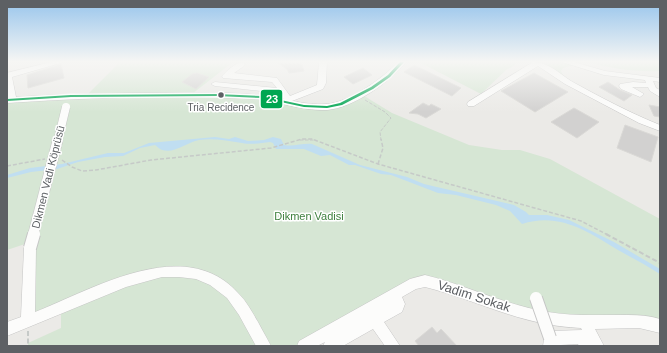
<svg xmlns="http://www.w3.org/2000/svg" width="667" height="353" viewBox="0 0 667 353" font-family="Helvetica,sans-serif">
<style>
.green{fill:#d6e6d4}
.water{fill:#c0def1}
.building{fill:#d2d1d0;stroke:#dad9d6}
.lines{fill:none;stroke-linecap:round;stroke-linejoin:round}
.minor-casing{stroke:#c6c6c6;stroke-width:1}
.path-far2{stroke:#c6cac8;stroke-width:1;stroke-dasharray:3.5 1.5;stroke-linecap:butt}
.path-far1{stroke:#c6cac8;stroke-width:1.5;stroke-dasharray:4 2;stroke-linecap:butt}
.path{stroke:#c6cac8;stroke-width:2;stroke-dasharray:5 2.5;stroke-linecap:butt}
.minor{fill:#fcfcfb;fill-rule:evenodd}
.minor-bridge-far2-casing{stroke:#c6c6c6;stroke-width:9;stroke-linecap:butt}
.minor-bridge-far1-casing{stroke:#c6c6c6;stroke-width:11;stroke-linecap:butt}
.minor-bridge-casing{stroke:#c6c6c6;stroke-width:14;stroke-linecap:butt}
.minor-bridge-far2{stroke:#fcfcfb;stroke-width:8}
.minor-bridge-far1{stroke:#fcfcfb;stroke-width:10}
.minor-bridge{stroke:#fcfcfb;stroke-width:12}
.bus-1-casing{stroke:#fff;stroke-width:3}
.bus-1{fill:#00a651;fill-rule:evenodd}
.bus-dot{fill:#5d6064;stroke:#fff;stroke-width:1.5}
.labels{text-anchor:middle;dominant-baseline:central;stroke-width:3;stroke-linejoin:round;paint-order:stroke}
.bus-label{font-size:10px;fill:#5d6064;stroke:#fff}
.street-label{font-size:11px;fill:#5d6064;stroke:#fff}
.park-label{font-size:11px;fill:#3f803f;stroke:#fff}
.near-street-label{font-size:13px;fill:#5d6064;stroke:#fff}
.line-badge{stroke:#fff;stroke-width:1.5}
.badge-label{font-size:11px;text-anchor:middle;font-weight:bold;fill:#fff}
</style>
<rect width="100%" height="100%" fill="#ebeae7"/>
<path class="green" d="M120,62H233L192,94L249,96L321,107L361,94L392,113L469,145L502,150H520L550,159L660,219V326L570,321L425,281L304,346H28V343L61,328V308L28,321L31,242L7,250V100L86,96Z
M419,62H516L515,65L506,70L481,94Z
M537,62H566L578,66C572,66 564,65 561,71L563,76L553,73Z
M589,62H660V71C636,72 612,69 589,62Z"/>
<path class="water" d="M215,137L229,139L235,137L248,141L264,140L273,137L281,139L284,145C293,147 303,143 312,144L360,165L407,177L424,184L514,205L526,212L529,215H547L569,220L614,242L660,269V274C646,265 632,258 618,250C587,231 559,212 522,224L510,211L496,205L456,195L438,193L391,175L381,174L355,165H349L330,155L321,156L304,149H276L273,143L270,142C261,143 251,145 242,143C228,141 214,138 199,140C187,142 175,154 162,150C159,149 158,147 155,145L140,148L123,156L105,157L78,162L57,169L31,172L7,178V175L30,168L62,164L108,153H124L149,143Z"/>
<path class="building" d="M276,62H301L304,71L289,73L287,69Z
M61,64L64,78L28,88L27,75Z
M414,65L461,88L452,96L404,72Z
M363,68L372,75L353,84L344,77Z
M197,73L209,77L196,89L182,82L192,74Z
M534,73L568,92L535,112L501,91Z
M608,82L620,90L632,95L624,101L599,87Z
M423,103L429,106L431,104L441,109L426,118L418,114L409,113Z
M649,105L660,107V117L654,116Z
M574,108L599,122L577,138L551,122Z
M625,125L658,137L651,162L617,148Z
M432,327L437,333L441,329L457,346H419L415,341Z"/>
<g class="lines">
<g class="minor-casing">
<path id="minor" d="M51,62H64L12,77L16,97C66,94 116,93 165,93C205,93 245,91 284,99L280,93L215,86L211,84L215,82L277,88L272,82L223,78L222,76C227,71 235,63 242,62L245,64L244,66L234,73L277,78L290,96L317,85L319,62H327L326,83L323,89L292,101C303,103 315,105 326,104C349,103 383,78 398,62H406C390,82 353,108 327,110C306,111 285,104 264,100C255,98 244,99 234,98C159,95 82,98 7,103V97H8L7,73Z
M533,62C548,62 559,73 571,81C600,97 630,113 660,125V131L639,123L565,84L538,66L474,106H468L467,104L468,102Z
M562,62H574L605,71L660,78V82L653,81L656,88L660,90V97L650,91L648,87H632L644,94L640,97L621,89L619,86L620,84L633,82L646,83L645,80L604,75Z
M30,243L34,244L36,248L35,312C93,289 186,233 239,294C247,302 252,312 258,322C262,330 267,338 271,346H256L239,315L227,298L210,285L196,279L179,277H162L126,287L7,336V322L21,317L24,248L26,244Z
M425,275C466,285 505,305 548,312C570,316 593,315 615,315C630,315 645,314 660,319V333L639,328L595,329L604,346H579L578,344L543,346L545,333L550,331L582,330L581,328C522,326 480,301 425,287L416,289L402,297L405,304L402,312L384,322L400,346H385L373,329L343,346H323L325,342L317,346H297L299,341L410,279Z"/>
</g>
<path class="path-far2" d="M365,100L385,112L391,118L380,132L381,140
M300,140H314"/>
<path class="path-far1" d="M62,160L72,167L82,171L96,170L151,160L271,148L302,139H312L378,164L581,221L608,235
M378,164L383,148L381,139
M7,166L45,159"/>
<path class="path" d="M606,234L660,263
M28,331V346"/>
<use href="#minor" class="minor"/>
<g class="minor-bridge-far2-casing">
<path id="minor-bridge-far2" d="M58,140L66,107"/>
</g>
<g class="minor-bridge-far1-casing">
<path id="minor-bridge-far1" d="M33,235L58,139"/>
</g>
<g class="minor-bridge-casing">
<path id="minor-bridge" d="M30,248L34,234
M536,298L550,338"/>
</g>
<use href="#minor-bridge-far2" class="minor-bridge-far2"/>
<use href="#minor-bridge-far1" class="minor-bridge-far1"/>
<use href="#minor-bridge" class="minor-bridge"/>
<g class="bus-1-casing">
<path id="bus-1" d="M400,62H404L390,77L373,89L342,105L327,108L304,107L262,98L217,96L71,97L7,101V99L71,95L217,94L262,96L304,105L327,106L340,103L371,87L388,75Z"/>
</g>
<use href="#bus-1" class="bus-1"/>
</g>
<linearGradient id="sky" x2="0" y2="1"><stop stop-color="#98c5ec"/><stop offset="0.55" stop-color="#f6f6f4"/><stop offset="1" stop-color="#f6f6f4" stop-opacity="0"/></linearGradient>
<rect width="667" height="112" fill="url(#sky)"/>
<circle class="bus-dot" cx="221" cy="95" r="3.5"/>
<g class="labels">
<g class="bus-label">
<text x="221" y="107">Tria Recidence</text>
</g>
<g class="street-label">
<text transform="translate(48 177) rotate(-76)">Dikmen Vadi Köprüsü</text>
</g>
<g class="park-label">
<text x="309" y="216">Dikmen Vadisi</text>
</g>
<g class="near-street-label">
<text transform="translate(474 296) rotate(18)">Vadim Sokak</text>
</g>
</g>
<rect class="line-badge" x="260" y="89" width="23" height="20" rx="4" fill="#00a651"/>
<g class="badge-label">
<text x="272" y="103">23</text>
</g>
<rect width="667" height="353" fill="none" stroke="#5d6064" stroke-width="16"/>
</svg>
